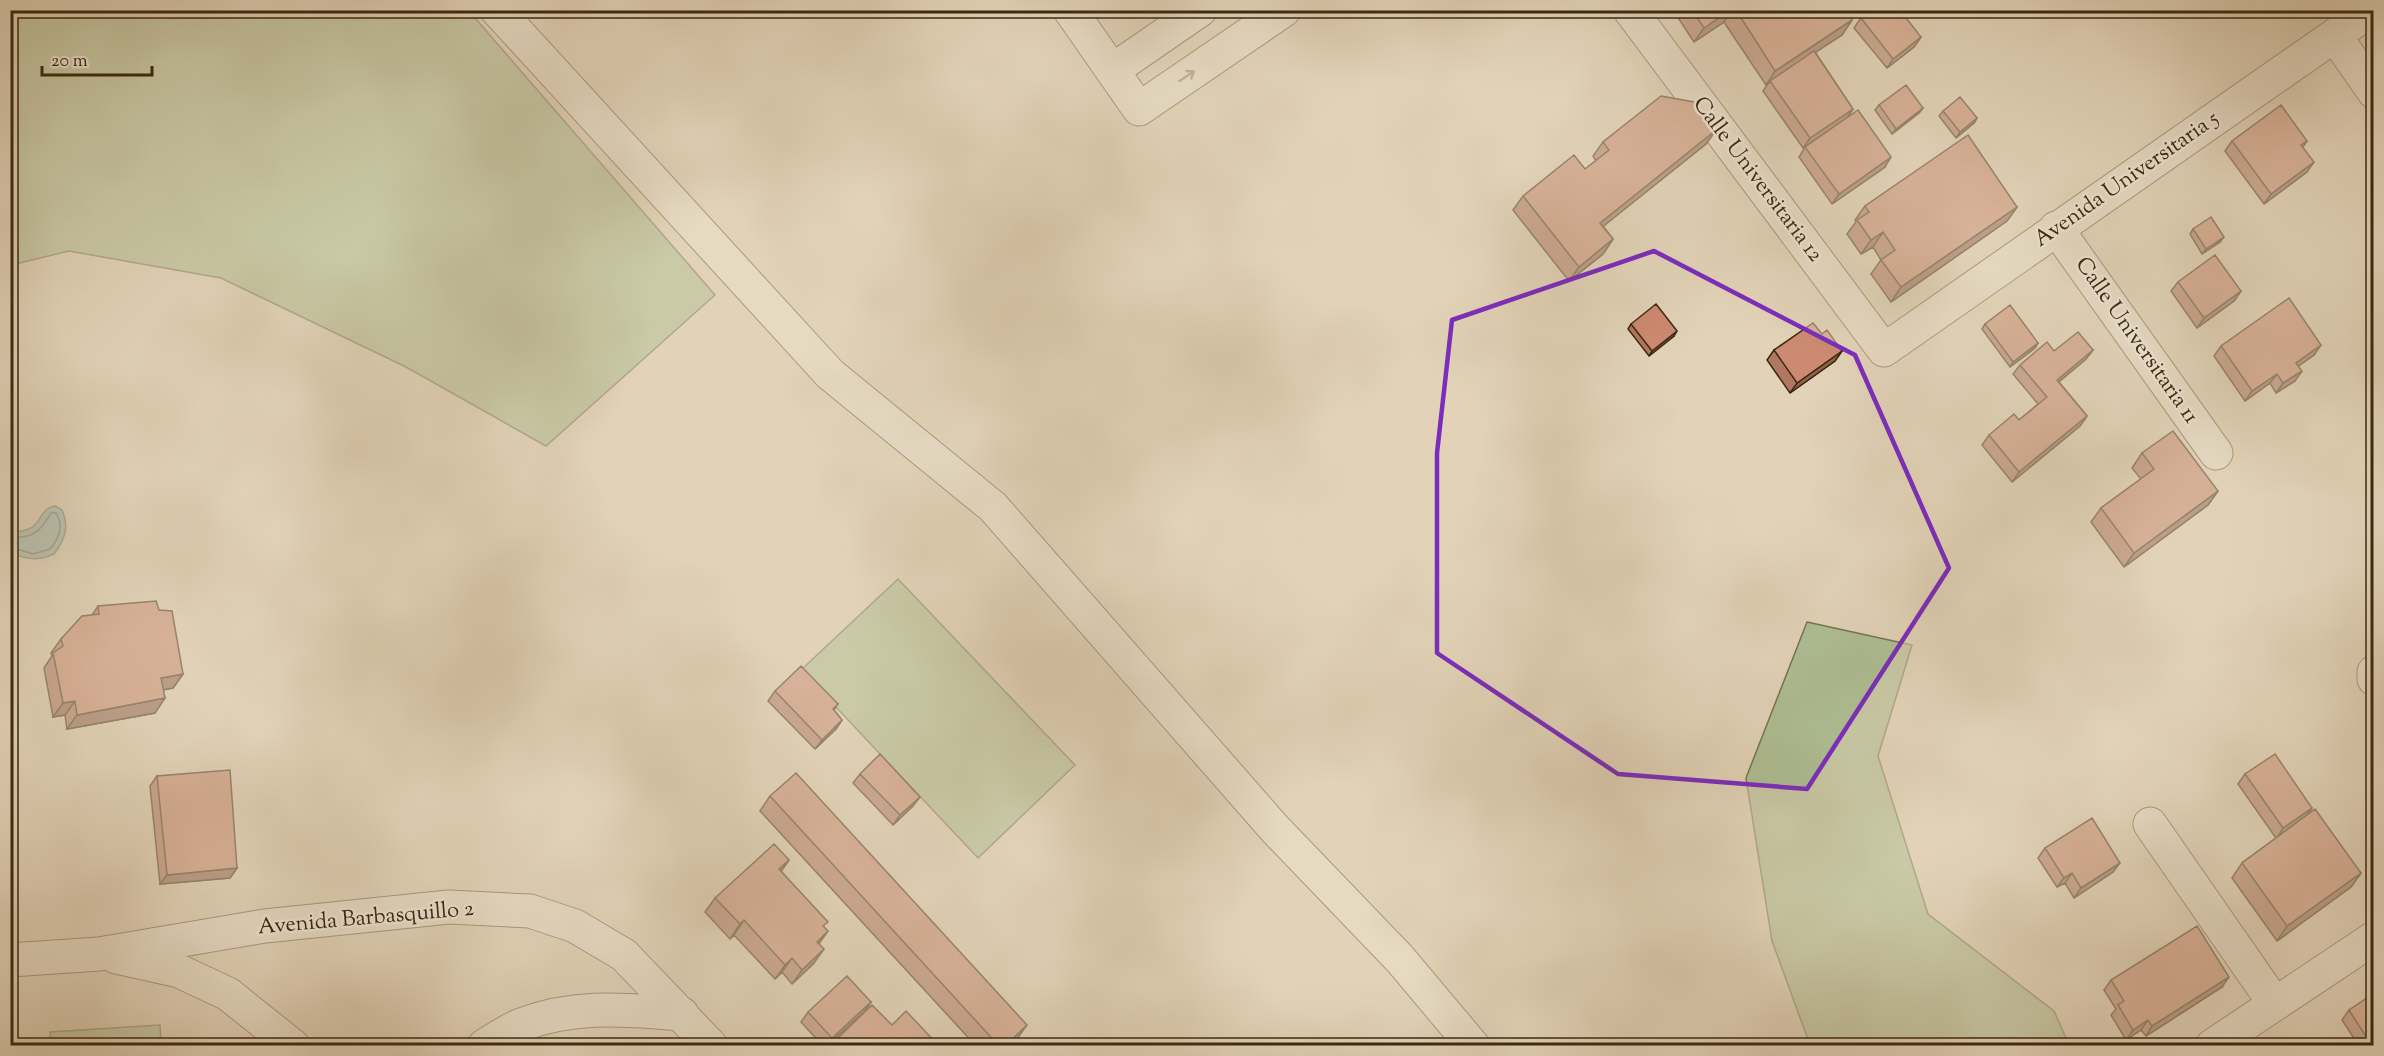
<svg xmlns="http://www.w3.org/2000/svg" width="2384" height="1056" viewBox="0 0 2384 1056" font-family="'Sorts Mill Goudy',serif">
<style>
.green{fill:#aebe93;stroke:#757452;stroke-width:1.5}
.water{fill:#95b7b4;stroke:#717e72;stroke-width:1.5}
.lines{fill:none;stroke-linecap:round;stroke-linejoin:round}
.shore{stroke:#687062;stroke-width:1.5}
.minor-casing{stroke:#66543a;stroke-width:35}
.minor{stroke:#ece2d1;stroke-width:33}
.wall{fill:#b07762;stroke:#3c2910;stroke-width:1.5}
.shaded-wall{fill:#906150;stroke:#3c2910;stroke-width:1.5}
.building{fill:#cd8a72;stroke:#3c2910;stroke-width:1.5}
.oneway{stroke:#948670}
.marked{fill:none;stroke:#7b2cbf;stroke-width:4.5;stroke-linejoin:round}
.labels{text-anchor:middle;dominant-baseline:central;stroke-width:5;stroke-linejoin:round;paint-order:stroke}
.street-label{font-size:22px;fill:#3c2910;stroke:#ece2d1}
</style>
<rect width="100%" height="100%" fill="#e2d3b8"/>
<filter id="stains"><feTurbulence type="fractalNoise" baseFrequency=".00333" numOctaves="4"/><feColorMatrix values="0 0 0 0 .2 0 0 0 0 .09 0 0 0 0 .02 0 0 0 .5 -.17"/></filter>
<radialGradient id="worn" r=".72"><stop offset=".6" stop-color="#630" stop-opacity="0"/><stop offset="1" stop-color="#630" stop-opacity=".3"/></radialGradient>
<path class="green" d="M10,11H469L715,295L546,446L406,367L221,278L69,251L11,265Z
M898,579L1075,765L978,858L801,670Z
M1807,622L1912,645L1878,756L1928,914L2054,1011L2069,1045H1810L1772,941L1746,778Z
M160,1025L161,1045H51L50,1032Z"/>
<path class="water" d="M55,506L62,510C70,527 64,541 54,554C38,561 26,560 11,552V531C45,534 35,509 55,506Z"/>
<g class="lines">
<path class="shore" d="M10,537C32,539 40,532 51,513H56C64,525 59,539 50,549L33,554L10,547"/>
<g class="minor-casing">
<path id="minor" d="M497,10L830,374L993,507L1275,829L1400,959L1473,1046
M1070,10L1139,109L1284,10
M1630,10L1884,350L2371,10
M2335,36L2374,92
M1113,70L1200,10
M2056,228L2216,453
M2374,672V679
M2150,824L2275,1004
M116,957L179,971L228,994L293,1046
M10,960L99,954L265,926L449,907L530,911L575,926L624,955L711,1046
M484,1046C496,1039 508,1030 521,1025C576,1004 626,1010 682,1014
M2212,1046L2374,938"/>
</g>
<use href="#minor" class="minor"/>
</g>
<path class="wall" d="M1673,10H1845L1852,20L1842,35L1815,52L1853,109L1847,118L1885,167L1832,204L1799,157L1805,147L1837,125L1803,148L1763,91L1769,82L1766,85L1724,22L1694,42Z
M2246,10H2262L2251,18Z
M1861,18L1921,37L1914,47L1887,68L1854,28Z
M1879,105L1923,108L1919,113L1892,134L1875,110Z
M1943,111L1977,118L1974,123L1956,138L1939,116Z
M1716,130L1706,144L1603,226L1613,239L1603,254L1569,281L1513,210L1523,196L1585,169L1596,161L1593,156L1603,142Z
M2232,141H2307L2303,147L2307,172L2264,204L2225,151Z
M1865,206L2017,207L2007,221L1891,302L1871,274L1881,260L1873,247L1861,254L1847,234L1856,222L1855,220Z
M2193,229L2220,242L2202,254L2190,234Z
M2178,282L2241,291L2234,301L2197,328L2171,291Z
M1631,324L1674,336L1649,356L1628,329Z
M1985,324L2038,343L2035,348L2010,367L1982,329Z
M1822,334L1842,351L1835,361L1790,393L1767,360L1774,350Z
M2221,346L2314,355L2298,366L2295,381L2276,393L2270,383L2245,401L2214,356Z
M2093,350L2086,359L2059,382L2087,416L2080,426L2012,482L1982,445L1989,435L2019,420L2038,404L2013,374L2020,365L2054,351Z
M2142,453L2218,491L2208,505L2124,567L2091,522L2101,508L2141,479L2132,468Z
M98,606L183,674L173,688L163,690L155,713L67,729L65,715L53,717L44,668L52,656L51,653L61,639L92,615Z
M775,691L838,704L834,710L842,720L836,729L815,749L768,701Z
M860,774L913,806L893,825L853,783Z
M2245,774L2312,808L2308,814L2361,873L2351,887L2277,941L2232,878L2242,863L2276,838L2238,784Z
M157,776L237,868L230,878L160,884L150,786Z
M770,796L1017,1039L1011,1046H976L760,811Z
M2045,848L2113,872L2074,898L2065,883L2057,887L2038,858Z
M789,860L781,871L824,927L814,963L792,984L782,972L775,979L734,935L730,939L705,912L715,898Z
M2111,980L2222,987L2146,1036L2141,1030L2126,1040L2111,1015L2116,1009L2104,990Z
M871,1002L864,1012L827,1046H823L801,1022L808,1012Z
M2349,1010L2373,1046H2359L2342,1020Z
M892,1025L939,1046H833L839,1037Z"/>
<path class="shaded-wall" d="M1730,10H1732L1724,22L1694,42L1704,28Z
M2257,10H2262L2251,18Z
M1852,20L1842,35L1766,85L1775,71Z
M1921,37L1914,47L1887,68L1893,59Z
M1923,108L1919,113L1892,134L1896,129Z
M1853,109L1846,119L1803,148L1810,138Z
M1977,118L1974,123L1956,138L1960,132Z
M1716,130L1706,144L1590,237L1600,223Z
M1891,157L1885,167L1832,204L1839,194Z
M2314,162L2307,172L2264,204L2271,194Z
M2017,207L2007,221L1891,302L1901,287Z
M1883,232L1873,247L1861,254L1871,240Z
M2224,237L2220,242L2202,254L2206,249Z
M1613,239L1603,254L1569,281L1579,267Z
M2241,291L2234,301L2197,328L2204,318Z
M1677,331L1674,336L1649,356L1652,351Z
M2038,343L2035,348L2010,367L2013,362Z
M2321,345L2314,355L2289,373L2296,363Z
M2093,350L2086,359L2050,389L2057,380Z
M1842,351L1835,361L1790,393L1797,383Z
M2302,371L2295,381L2276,393L2283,383Z
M2277,374L2270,383L2245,401L2252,391Z
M2087,416L2080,426L2012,482L2019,472Z
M2218,491L2208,505L2124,567L2134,553Z
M183,674L173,688L151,692L161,678Z
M165,698L155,713L67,729L77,715Z
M75,701L65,715L53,717L63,703Z
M842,720L836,729L815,749L822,740Z
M920,797L913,806L893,825L900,815Z
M2312,808L2305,818L2277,838L2283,828Z
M789,860L779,874V869Z
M2120,863L2113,872L2074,898L2081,888Z
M237,868L230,878L160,884L167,875Z
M2072,873L2065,883L2057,887L2064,878Z
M2361,873L2351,887L2277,941L2287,926Z
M744,920L734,935L730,939L740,924Z
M828,931L818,945L817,942Z
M824,949L814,963L792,984L802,970Z
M792,958L782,972L775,979L785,965Z
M2229,977L2222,987L2146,1036L2152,1026Z
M871,1002L864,1012L826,1046L832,1038Z
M2148,1020L2141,1030L2126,1040L2133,1030Z
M1027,1025L1017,1039L1011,1046H1005Z"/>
<path class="building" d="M1692,10H1730L1704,28Z
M1736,10H1845L1852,20L1775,71Z
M1871,10H1900L1921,37L1893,59L1861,18Z
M1814,51L1853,109L1810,138L1770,81Z
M1906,85L1923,108L1896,129L1879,105Z
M1661,96L1694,102L1716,130L1600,223L1613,239L1579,267L1523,196L1574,155L1585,169L1609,150L1603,142Z
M1960,97L1977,118L1960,132L1943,111Z
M2281,105L2307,141L2301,145L2314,162L2271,194L2232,141Z
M1858,110L1891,157L1839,194L1805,147Z
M1968,135L2017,207L1901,287L1881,260L1895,250L1883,232L1871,240L1857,220L1869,212L1865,206Z
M2211,217L2224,237L2206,249L2193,229Z
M2215,255L2241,291L2204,318L2178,282Z
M2289,298L2321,345L2296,363L2302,371L2283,383L2277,374L2252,391L2221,346Z
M1656,304L1677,331L1652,351L1631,324Z
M2010,305L2038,343L2013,362L1985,324Z
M1813,323L1822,334L1827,330L1842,351L1797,383L1774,350Z
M2078,332L2093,350L2057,380L2087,416L2019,472L1989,435L2014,414L2019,420L2047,397L2020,365L2047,342L2054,351Z
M2173,431L2218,491L2134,553L2101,508L2154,469L2142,453Z
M156,601L159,610L172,611L183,674L161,678L165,698L77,715L75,701L63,703L53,653L63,646L61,639L82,616L99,614L98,606Z
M801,666L838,704L833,709L842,720L822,740L775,691Z
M880,754L920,797L900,815L860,774Z
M2275,754L2312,808L2283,828L2245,774Z
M230,770L237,868L167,875L157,776Z
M796,773L1027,1025L1005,1046H999L770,796Z
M2315,809L2361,873L2287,926L2242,863Z
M2092,818L2120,863L2081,888L2072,873L2064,878L2045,848Z
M774,844L789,860L779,869L828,922L823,926L828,931L817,942L824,949L802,970L792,958L785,965L744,920L740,924L715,898Z
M2197,926L2229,977L2152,1026L2148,1020L2133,1030L2118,1005L2124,1001L2111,980Z
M847,976L871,1002L832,1038L808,1012Z
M2373,994V1046H2372L2349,1010Z
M872,1005L892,1025L906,1011L939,1046H848L839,1037Z
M10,1007H11L13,1034H10Z"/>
<defs><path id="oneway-shaft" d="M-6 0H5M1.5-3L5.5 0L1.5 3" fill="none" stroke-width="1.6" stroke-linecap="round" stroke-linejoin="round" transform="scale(1.5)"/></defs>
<use class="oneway" href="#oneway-shaft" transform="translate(1187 76) rotate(-34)"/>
<path d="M0 0H2384V1056H0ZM1654,251L1855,355L1949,568L1807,789L1618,774L1437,653V453L1452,320Z" fill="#e2d3b8" fill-opacity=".55" fill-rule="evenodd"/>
<path class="marked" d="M1654,251L1855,355L1949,568L1807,789L1618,774L1437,653V453L1452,320Z"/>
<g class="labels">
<g class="street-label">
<text transform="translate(1757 180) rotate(53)">Calle Universitaria 12</text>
<text transform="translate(2127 180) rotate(-35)">Avenida Universitaria 5</text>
<text transform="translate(2136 341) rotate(55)">Calle Universitaria 11</text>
<text transform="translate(366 919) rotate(-5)">Avenida Barbasquillo 2</text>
</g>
</g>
<rect width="2384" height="1056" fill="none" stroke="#e2d3b8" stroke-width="36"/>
<rect x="12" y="12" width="2360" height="1032" fill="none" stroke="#3c2910" stroke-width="3"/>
<rect x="18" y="18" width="2348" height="1020" fill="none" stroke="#3c2910" stroke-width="1.5"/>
<path d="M42 66v9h110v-9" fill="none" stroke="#3c2910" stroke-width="3"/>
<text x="51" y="66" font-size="18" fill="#3c2910" stroke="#ece2d1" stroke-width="4.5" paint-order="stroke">20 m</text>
<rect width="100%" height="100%" filter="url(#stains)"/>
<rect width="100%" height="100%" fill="url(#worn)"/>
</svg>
